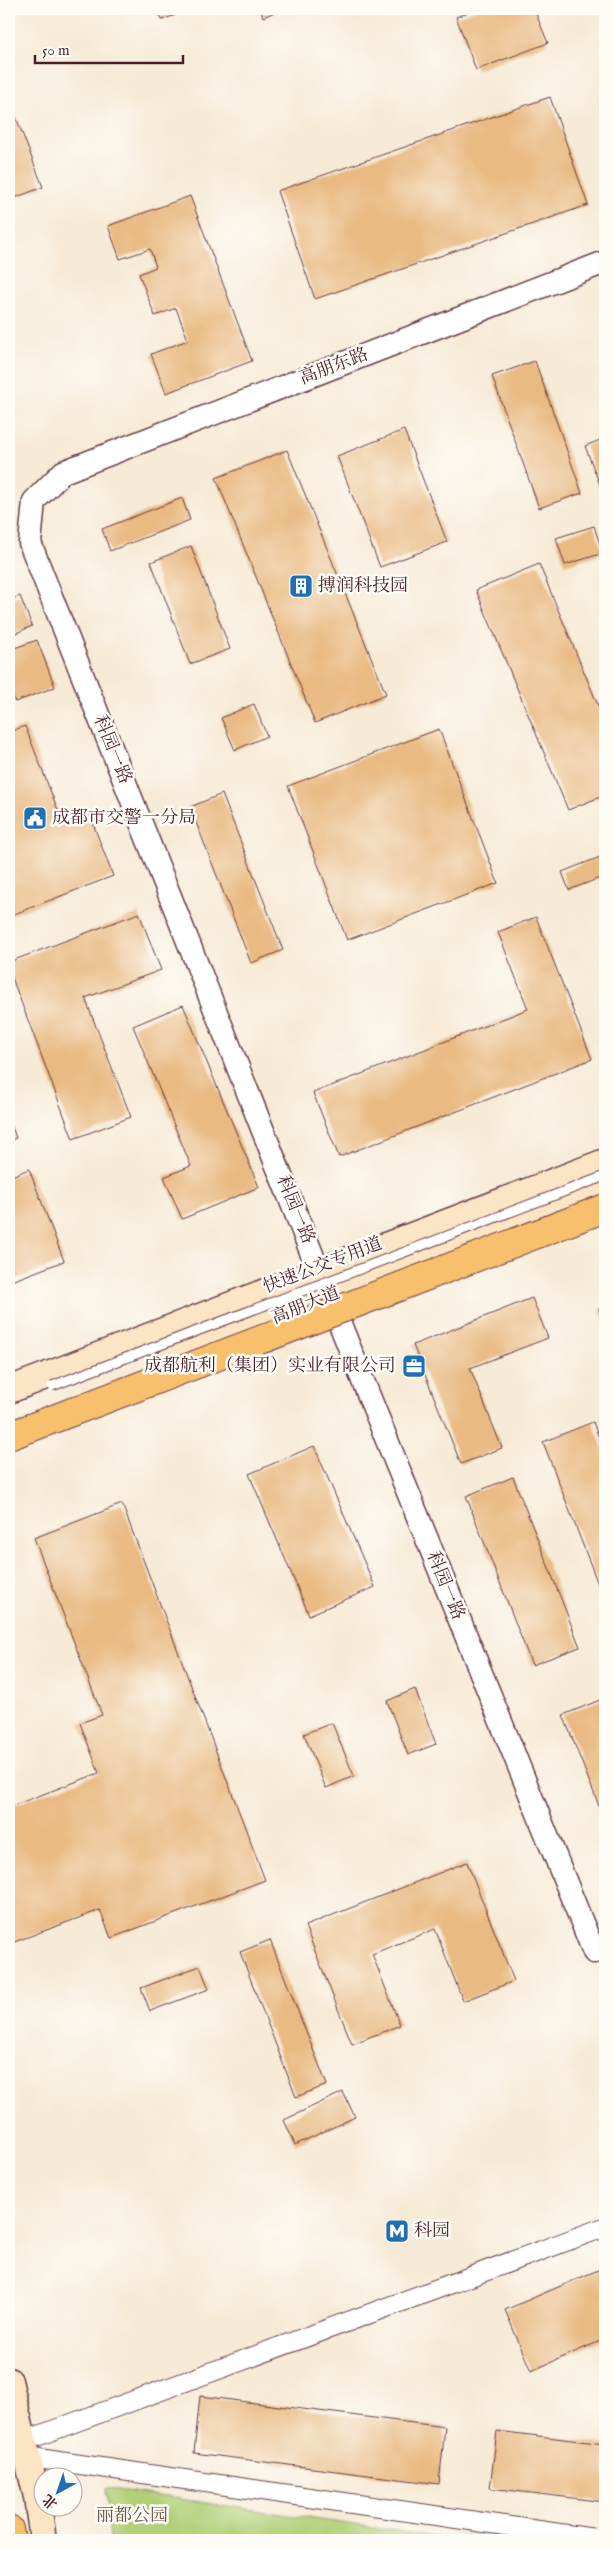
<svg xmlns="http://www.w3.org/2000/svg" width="614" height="2549" viewBox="0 0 614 2549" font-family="'IM FELL English','Noto Serif SC',serif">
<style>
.green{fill:#b1d078;stroke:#7e7852}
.building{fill:#e9ba82}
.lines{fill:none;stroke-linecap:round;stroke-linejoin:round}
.minor-casing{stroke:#643d45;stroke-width:21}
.tertiary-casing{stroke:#643d45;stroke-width:25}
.secondary-casing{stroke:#643d45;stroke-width:29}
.trunk-casing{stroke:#643d45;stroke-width:30}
.minor{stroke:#fff;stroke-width:19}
.tertiary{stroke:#fff;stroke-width:22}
.secondary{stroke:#fce5c4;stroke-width:26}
.trunk{stroke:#f8bf6c;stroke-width:28}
.service-bridge-casing{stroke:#643d45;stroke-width:11;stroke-linecap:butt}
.trunk-bridge-casing{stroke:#643d45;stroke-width:30;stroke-linecap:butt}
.service-bridge{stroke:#fff;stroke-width:9}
.trunk-bridge{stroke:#f8bf6c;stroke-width:28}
.labels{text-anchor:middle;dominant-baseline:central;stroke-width:5;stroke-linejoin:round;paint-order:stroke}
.street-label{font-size:18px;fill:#4a1f2b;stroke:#fdfcf7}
.poi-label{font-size:18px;fill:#4a1f2b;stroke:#fdfcf7;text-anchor:start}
.park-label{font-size:18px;fill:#695442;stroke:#fdfcf7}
</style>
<rect width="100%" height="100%" fill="#fdfcf7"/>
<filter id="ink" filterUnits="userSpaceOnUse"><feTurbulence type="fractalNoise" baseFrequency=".02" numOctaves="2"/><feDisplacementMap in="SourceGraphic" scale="10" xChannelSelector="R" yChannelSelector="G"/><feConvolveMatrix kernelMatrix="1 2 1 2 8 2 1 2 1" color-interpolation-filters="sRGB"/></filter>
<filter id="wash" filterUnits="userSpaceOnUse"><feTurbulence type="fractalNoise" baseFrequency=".0096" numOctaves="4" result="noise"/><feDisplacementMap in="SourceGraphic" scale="20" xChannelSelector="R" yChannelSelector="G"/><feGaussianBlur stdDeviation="1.12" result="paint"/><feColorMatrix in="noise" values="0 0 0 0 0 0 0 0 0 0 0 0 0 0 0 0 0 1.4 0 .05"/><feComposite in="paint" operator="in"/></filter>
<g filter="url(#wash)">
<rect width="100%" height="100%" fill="#f7ead6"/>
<path class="green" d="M106,2488L456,2540H110Z"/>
<g id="blocks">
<path class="building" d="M157,9H191L162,20Z
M260,9H282L263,17Z
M477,9H534L548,43L476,70L456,17Z
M550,97L588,205L315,299L277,191Z
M9,99L43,187L9,200Z
M190,196L252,361L166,393L151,354L188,340L176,308L155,316L139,274L156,267L150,249L120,259L108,226Z
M535,361L582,493L539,508L492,376Z
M404,430L447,542L380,567L337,456Z
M605,438V498L585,446Z
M287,450L386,694L315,723L216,478Z
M182,498L190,520L110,551L102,529Z
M594,526L603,553L565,565L556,538Z
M191,546L230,649L190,664L151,562Z
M539,564L605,722V795L568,810L476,590Z
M20,596L32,626L9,636V600Z
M37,640L55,687L15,702L9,686V650Z
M254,704L267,736L235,750L221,718Z
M25,726L63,823L89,813L113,876L9,916V732Z
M439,729L498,883L347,940L288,786Z
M222,794L283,950L251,963L190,807Z
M605,855V876L569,890L562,872Z
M139,913L161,970L85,998L131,1117L73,1139L9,970V962Z
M536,917L592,1059L339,1157L313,1093L528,1009L498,932Z
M183,1005L259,1187L182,1219L164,1177L191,1166L133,1026Z
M9,1118L16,1138L9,1141Z
M29,1169L64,1261L9,1282V1177Z
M532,1298L548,1338L470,1368L502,1448L461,1464L413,1345Z
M605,1306V1325L599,1309Z
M593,1422L605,1454V1602L543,1442Z
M314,1446L375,1587L309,1615L249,1474Z
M513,1477L580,1647L532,1665L466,1496Z
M122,1504L265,1880L111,1938L100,1910L9,1944V1807L99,1773L80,1723L102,1715L34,1538Z
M415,1689L436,1744L408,1755L387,1701Z
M605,1698V1821L563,1715Z
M332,1723L354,1776L326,1788L304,1734Z
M467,1862L514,1981L463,2001L435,1929L372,1954L400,2025L352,2044L305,1926Z
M270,1940L327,2085L296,2097L240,1952Z
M200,1966L209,1989L150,2011L141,1988Z
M343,2092L355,2117L295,2145L284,2120Z
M605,2267V2339L531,2371L505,2310Z
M200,2396L445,2427L439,2484L194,2453Z
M497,2431L605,2444V2502L490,2488Z"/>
</g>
</g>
<g filter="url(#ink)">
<use href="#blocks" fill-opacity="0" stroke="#643d45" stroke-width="1"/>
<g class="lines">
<g class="minor-casing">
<path id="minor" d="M24,2441L605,2227
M28,2457L605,2540"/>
</g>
<g class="tertiary-casing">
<path id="tertiary" d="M594,1952L329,1297L30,543L34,501L63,472L605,262"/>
</g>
<g class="secondary-casing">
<path id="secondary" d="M170,1360L605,1191
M9,1390L605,1162
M9,2381L37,2497L43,2540"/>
</g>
<g class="trunk-casing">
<path id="trunk" d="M9,2529L11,2540"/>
</g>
<use href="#minor" class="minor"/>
<use href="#tertiary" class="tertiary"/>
<use href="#secondary" class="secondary"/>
<use href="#trunk" class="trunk"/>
<g class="service-bridge-casing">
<path id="service-bridge" d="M52,1386L605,1176"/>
</g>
<g class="trunk-bridge-casing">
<path id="trunk-bridge" d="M9,1436L605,1208"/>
</g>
<use href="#service-bridge" class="service-bridge"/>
<use href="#trunk-bridge" class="trunk-bridge"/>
</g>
</g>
<defs>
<g id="building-square" transform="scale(1.25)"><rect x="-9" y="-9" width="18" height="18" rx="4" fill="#1f6fb2" stroke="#fdfcf7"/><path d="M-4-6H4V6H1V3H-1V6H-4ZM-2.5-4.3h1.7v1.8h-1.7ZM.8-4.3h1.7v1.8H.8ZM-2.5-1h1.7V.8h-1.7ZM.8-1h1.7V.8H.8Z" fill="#fff"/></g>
<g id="civic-square" transform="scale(1.25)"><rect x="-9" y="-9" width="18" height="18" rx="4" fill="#1f6fb2" stroke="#fdfcf7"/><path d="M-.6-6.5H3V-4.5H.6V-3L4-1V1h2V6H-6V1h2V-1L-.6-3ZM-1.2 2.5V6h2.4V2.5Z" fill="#fff"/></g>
<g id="office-square" transform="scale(1.25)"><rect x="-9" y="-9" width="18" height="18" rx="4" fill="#1f6fb2" stroke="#fdfcf7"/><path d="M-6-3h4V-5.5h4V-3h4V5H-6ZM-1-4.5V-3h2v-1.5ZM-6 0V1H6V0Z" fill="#fff"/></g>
<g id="metro-square" transform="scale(1.25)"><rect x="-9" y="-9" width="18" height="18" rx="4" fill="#1f6fb2" stroke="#fdfcf7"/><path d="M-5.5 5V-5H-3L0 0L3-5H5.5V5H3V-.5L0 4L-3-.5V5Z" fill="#fff"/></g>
</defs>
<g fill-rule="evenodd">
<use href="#building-square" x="301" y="586"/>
<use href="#civic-square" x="35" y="818"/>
<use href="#office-square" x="414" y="1366"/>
<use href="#metro-square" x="397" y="2231"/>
</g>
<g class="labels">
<g class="street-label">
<text transform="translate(334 367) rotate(-21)">高朋东路</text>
<text transform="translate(112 750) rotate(68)">科园一路</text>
<text transform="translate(295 1210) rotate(68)">科园一路</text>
<text transform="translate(323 1266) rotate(-21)">快速公交专用道</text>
<text transform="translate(306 1306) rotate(-22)">高朋大道</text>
<text transform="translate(445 1586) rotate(68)">科园一路</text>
</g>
<g class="poi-label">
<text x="318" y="586">搏润科技园</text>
<text x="52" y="818">成都市交警一分局</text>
<text x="396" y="1366" text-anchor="end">成都航利（集团）实业有限公司</text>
<text x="414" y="2231">科园</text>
</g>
<g class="park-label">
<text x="132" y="2516">丽都公园</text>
</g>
</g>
<rect width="614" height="2549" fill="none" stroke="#fdfcf7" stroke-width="30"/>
<g transform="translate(58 2492) rotate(220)"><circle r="24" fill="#fdfcf7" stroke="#b5a4a5"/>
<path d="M0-4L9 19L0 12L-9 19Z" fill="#1f6fb2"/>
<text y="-8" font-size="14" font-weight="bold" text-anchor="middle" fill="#4a1f2b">北</text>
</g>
<path d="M35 55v8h148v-8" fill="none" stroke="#4a1f2b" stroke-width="2.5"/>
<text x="42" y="55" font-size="15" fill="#4a1f2b" stroke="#fdfcf7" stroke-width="4" paint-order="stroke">50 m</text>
</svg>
